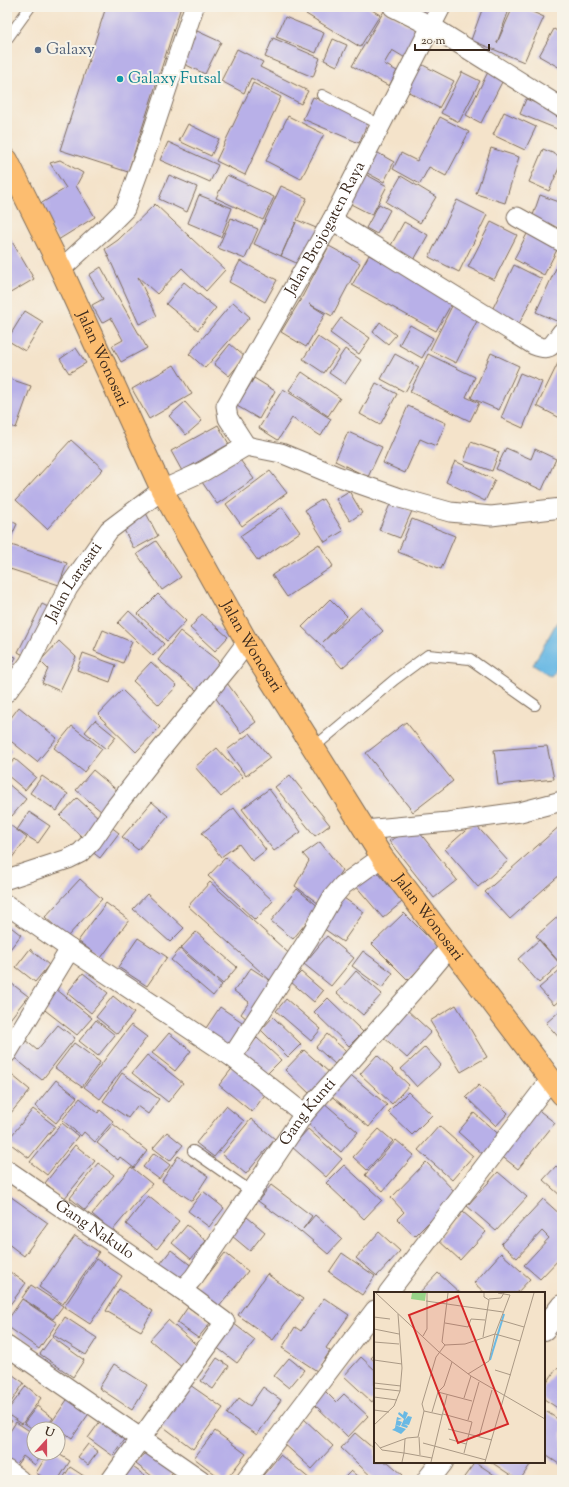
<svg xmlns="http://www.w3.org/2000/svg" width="569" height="1487" viewBox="0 0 569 1487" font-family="'Sorts Mill Goudy',serif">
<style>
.water{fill:#6ab9e4;stroke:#527281}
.building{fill:#b8b0e8}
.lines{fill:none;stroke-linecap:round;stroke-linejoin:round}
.service-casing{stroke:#7c6b5a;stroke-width:12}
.minor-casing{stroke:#7c6b5a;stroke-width:21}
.tertiary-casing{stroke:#7c6b5a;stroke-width:24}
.trunk-casing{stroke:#7c6b5a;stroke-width:24}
.service{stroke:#fff;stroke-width:10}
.minor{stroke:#fff;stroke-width:19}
.tertiary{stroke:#fff;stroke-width:22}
.trunk{stroke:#fcbd6f;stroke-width:22}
.service-dot{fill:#5c6f8a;stroke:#f7f3e8;stroke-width:1.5}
.culture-dot{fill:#0f9aa8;stroke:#f7f3e8;stroke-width:1.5}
.labels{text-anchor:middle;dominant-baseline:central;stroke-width:4;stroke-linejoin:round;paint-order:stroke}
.service-label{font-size:16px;fill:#4e5e75;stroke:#f7f3e8;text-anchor:start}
.culture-label{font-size:16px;fill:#0d838f;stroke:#f7f3e8;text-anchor:start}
.street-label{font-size:16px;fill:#3b2a1e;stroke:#f7f3e8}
.inset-river{fill:none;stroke:#6ab9e4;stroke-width:2}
.inset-road{fill:none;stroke:#aa9985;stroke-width:1}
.view{fill:#d62828;fill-opacity:0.15;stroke:#d62828;stroke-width:2}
.inset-edge{fill:none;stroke:#3b2a1e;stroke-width:2}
</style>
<rect width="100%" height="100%" fill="#f7f3e8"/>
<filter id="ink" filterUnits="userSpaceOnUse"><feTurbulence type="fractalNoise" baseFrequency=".025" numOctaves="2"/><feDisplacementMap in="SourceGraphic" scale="8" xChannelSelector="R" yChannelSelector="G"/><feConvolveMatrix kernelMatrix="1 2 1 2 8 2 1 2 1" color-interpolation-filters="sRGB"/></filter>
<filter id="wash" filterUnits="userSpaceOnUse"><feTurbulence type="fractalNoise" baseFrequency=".012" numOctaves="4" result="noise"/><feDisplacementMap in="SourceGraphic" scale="16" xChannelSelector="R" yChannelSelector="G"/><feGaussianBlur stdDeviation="0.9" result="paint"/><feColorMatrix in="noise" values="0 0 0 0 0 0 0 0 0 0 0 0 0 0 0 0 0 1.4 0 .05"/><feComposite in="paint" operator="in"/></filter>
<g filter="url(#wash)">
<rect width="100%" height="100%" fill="#f4e3ca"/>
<path class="water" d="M557,622L562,625V659L551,676L533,665Z"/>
<g id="blocks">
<path class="building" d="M106,7H181L128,172L60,150Z
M310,7H367L380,15L360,47L306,14Z
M417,7H432L428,14Z
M483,7H510L497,43L513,7H521L544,17L524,62L471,40Z
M384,11L422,33L407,59L392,50L384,64L397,71L389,86L352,66Z
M285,17L324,33L316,53L276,37Z
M554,29L562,34V69L539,56Z
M197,31L221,42L205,74L182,63Z
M273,38L320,58L313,77L265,57Z
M333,39L347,45L337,66L324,60Z
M237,49L263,62L260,67L308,91L301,104L251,78L244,93L221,81Z
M417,62L454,81L439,108L403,89Z
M462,72L480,81L459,122L441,113Z
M488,72L503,80L481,123L466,115Z
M253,83L281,97L245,175L216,161Z
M313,97L369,120L359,143L303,119Z
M526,99L562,114V131L520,114Z
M504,112L536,127L525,150L493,135Z
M288,116L324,134L301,179L266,161Z
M440,117L469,132L446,176L429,167L420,184L393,169L401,153L417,161Z
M188,124L219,139L211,156L179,141Z
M168,142L218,165L210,182L160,160Z
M491,148L519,157L505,203L476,194Z
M371,149L394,162L384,182L360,169Z
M543,149L562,157V161L549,191L529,182Z
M60,160L83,173L76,186L95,217L58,240L37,206L66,188L50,163Z
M358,170L387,186L372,215L343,200Z
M169,175L197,187L187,212L159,199Z
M227,175L274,197L263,220L216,198Z
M401,176L436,197L420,223L386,202Z
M281,186L307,198L297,220L321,230L305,267L281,256L296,222L281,256L254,244Z
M199,195L232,208L221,237L188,223Z
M540,195L562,203V231L531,221Z
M457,200L487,215L459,272L429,257Z
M155,204L225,270L206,291L182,268L157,294L138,277L157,316L139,324L105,249L118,240Z
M379,204L390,210L377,234L366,228Z
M231,218L258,229L245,259L218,248Z
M404,222L428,235L414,260L390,247Z
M491,222L517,235L494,280L468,267Z
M530,228L560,244L544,275L514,259Z
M7,233L34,279L7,295Z
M329,246L360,263L332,316L309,304L325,314L306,347L281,332L301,299Z
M369,255L453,301L436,331L352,285Z
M562,255V322L561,323L536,312Z
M240,261L277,280L265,302L229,282Z
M514,265L542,279L516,330L489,316Z
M101,267L147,348L121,362L112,346L123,340L111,318L102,323L92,305L103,299L89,275Z
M184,282L216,308L198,330L166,304Z
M233,302L250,317L205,368L189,354Z
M454,302L480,315L456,363L430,350Z
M25,311L43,322L25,351L7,340Z
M341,318L370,338L359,354L330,333Z
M380,322L396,335L388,344L373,332Z
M410,325L433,338L422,358L399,345Z
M318,337L339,351L324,373L303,359Z
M230,344L245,357L229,376L214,364Z
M76,348L86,363L69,373L60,359Z
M345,349L361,360L345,384L329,373Z
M491,353L519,366L499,410L471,398Z
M395,354L419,367L405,392L381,379Z
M428,354L475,377L466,397L479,403L470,421L410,392Z
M559,361L562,362V419L537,406Z
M174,365L192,394L149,419L132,389Z
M302,372L340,398L328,416L289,390Z
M520,373L542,382L523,428L501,418Z
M7,378L31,386L16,428L7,425Z
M254,378L275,391L259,419L237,406Z
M376,383L397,394L380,425L360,414Z
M283,389L331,419L321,436L292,418L278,440L259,428Z
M185,402L202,421L186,435L169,416Z
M408,406L446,423L436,446L420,439L405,473L383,463Z
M218,425L229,444L182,471L171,451Z
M348,432L382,447L368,477L335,461Z
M71,440L103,469L47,529L16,500Z
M471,442L499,452L492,471L464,461Z
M506,448L531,459L535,449L556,459L542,490L496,469Z
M238,457L254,479L217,504L202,482Z
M455,461L495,480L485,501L446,482Z
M270,471L287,493L242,526L226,504Z
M349,491L362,513L350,521L336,499Z
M323,499L343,531L325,542L305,510Z
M391,502L412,511L400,538L379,530Z
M282,507L300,532L258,561L240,536Z
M146,513L158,536L134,549L122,526Z
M7,519L17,524L7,546Z
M412,519L455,536L441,569L398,552Z
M156,541L181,577L162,590L137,554Z
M319,544L333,566L287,597L272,575Z
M11,545L67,563L59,585L7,568V557Z
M158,594L186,621L167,641L138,614Z
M330,599L347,616L323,642L361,607L383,631L342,668L320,644L302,627Z
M42,604L52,609L27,657L18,652Z
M129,611L164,644L153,656L118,623Z
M202,614L228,637L215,651L190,628Z
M103,630L132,642L123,663L94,651Z
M180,631L223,665L200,693L158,660Z
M59,641L76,657L60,691L42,683L48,669L40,661Z
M83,653L116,665L110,682L77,670Z
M7,654L16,657L7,676Z
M151,662L177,686L159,705L133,681Z
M227,683L256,722L241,733L212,693Z
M122,690L160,727L136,752L98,715Z
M19,707L57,738L37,762L7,738V723Z
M95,720L116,737L106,749L85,732Z
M406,722L453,781L413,812L366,753Z
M72,726L102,749L84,772L54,748Z
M250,733L270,758L246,776L227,750Z
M547,746L554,779L498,785L494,750Z
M7,747L12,751L7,757Z
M217,748L243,777L221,797L195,767Z
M15,759L36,777L25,790L7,775V768Z
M93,770L119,792L102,812L76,790Z
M290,775L330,825L315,836L275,787Z
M42,776L68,794L57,811L30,793Z
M7,783L26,799L12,816L7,812Z
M269,789L301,832L274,851L242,809Z
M77,798L99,818L82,837L60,816Z
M152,802L168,816L138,850L122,837Z
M234,808L266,850L252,861L239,844L221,857L202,833Z
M29,812L50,826L38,843L17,830Z
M474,823L508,861L478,887L445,849Z
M562,824V873L510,919L485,892Z
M10,825L27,838L11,859L7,856V828Z
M110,826L119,833L100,858L91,851Z
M416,828L457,880L434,898L389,841Z
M320,842L342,870L319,904L295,886L309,861L303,854Z
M226,857L273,901L255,920L208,876Z
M375,869L402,902L383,918L355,885Z
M80,879L102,899L67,937L45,917Z
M210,882L294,958L272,982L188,906Z
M297,889L319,907L293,939L271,921Z
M147,894L184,928L170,942L133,909Z
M341,896L364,912L343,942L320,926Z
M106,903L129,920L101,958L78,941Z
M404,913L440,949L408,980L372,944Z
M562,913V962L560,963L536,936Z
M7,924L21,935L7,953Z
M196,932L237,967L223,984L181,948Z
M327,936L354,958L331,986L304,964Z
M138,938L167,957L147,986L118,967Z
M539,940L560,964L539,983L518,959Z
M30,949L49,965L35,982L16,967Z
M180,949L222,985L213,996L171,960Z
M363,951L393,973L382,988L352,966Z
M251,968L275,984L248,1020L241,1014L249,1002L234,991Z
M562,968V998L554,1005L539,988Z
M356,971L382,994L363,1015L337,993Z
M301,972L323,991L314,1002L291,982Z
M83,973L108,993L91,1013L67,993Z
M7,980L28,996L7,1023Z
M56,989L92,1018L77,1035L41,1007Z
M113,996L134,1013L117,1034L96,1017Z
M328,998L363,1032L349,1046L314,1012Z
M286,999L321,1029L311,1041L276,1011Z
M456,1005L487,1057L461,1072L430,1021Z
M220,1007L245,1024L229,1048L204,1031Z
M406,1009L431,1032L407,1058L382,1036Z
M561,1010L562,1011V1041L546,1023Z
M273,1017L301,1044L288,1057L261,1030Z
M96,1020L115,1035L98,1056L79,1041Z
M58,1025L75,1038L42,1080L11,1055L24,1039L37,1050Z
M131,1025L147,1037L100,1099L84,1087Z
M169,1033L191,1051L175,1071L152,1053Z
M327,1034L346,1051L335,1064L316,1047Z
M257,1038L281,1060L264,1077L241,1055Z
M74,1043L100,1062L82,1087L55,1068Z
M425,1047L441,1065L417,1087L401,1069Z
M304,1050L331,1074L311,1095L285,1070Z
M147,1055L183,1083L168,1102L132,1073Z
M377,1055L409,1085L392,1104L360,1074Z
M234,1066L267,1092L252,1112L219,1085Z
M7,1071L30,1090L10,1114L7,1111Z
M347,1072L387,1105L369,1127L329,1094Z
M122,1073L159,1099L148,1114L137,1106L128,1118L103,1101Z
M56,1080L77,1097L56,1123L35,1106Z
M479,1085L508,1113L496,1126L466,1097Z
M408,1092L432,1115L412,1135L388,1112Z
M80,1098L98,1113L100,1110L113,1121L95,1142L84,1132L81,1136L62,1120Z
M323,1102L358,1132L341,1152L306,1122Z
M226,1106L244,1121L214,1157L196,1143Z
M536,1108L555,1123L518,1169L500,1155Z
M33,1109L55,1126L29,1158L7,1141Z
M474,1113L502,1137L485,1156L458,1132Z
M251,1119L275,1139L246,1174L222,1154Z
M62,1123L78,1136L47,1175L30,1162Z
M7,1124L12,1127L7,1133Z
M113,1124L147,1151L134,1168L120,1157L118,1160L97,1143Z
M439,1126L473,1156L452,1180L418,1150Z
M308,1129L342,1159L326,1177L292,1147Z
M379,1129L393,1141L367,1170L353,1157Z
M167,1132L183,1145L170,1161L153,1148Z
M396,1140L414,1155L383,1191L365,1175Z
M75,1145L95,1161L64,1199L45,1183Z
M154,1153L170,1165L159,1179L143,1167Z
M178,1156L208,1176L192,1201L162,1181Z
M426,1162L457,1194L415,1236L397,1219L404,1212L391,1198Z
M98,1163L114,1175L85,1210L70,1198Z
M344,1165L382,1200L364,1219L326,1183Z
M556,1166L562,1171V1197L543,1180Z
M131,1167L152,1184L112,1231L92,1214Z
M498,1172L527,1197L496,1231L467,1206Z
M271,1185L312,1216L303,1229L315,1215L342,1239L328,1254L301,1231V1232L258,1201Z
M203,1191L224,1208L209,1227L188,1211Z
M7,1194L48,1223L24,1256L7,1243Z
M148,1196L179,1221L157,1249L126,1224Z
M543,1199L562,1216V1256L540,1279L524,1265L549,1238L542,1231L517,1258L501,1244Z
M463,1212L486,1232L460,1260L438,1240Z
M247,1217L265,1232L250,1251L232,1236Z
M187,1225L206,1241L191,1259L172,1243Z
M379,1232L400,1251L377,1276L356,1258Z
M75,1236L99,1252L63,1304L39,1287Z
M171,1250L193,1267L178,1285L157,1268Z
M225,1253L248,1271L218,1308L196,1290Z
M342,1253L375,1276L362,1295L329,1272Z
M501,1253L530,1279L517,1293H485L474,1283Z
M96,1259L122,1276L90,1324L64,1307Z
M7,1270L26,1283L9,1306L7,1305Z
M438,1273L460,1293H419Z
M267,1274L303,1299L273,1340L238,1315Z
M31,1285L63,1306L53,1319L22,1298Z
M119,1289L153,1311L141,1331L106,1311Z
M324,1298L349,1315L326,1348L330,1351L317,1371L282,1348L295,1327L301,1331Z
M22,1299L57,1323L39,1349L7,1326V1321Z
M188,1307L210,1323L198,1338L177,1323Z
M65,1317L97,1338L86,1355L53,1335Z
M168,1320L201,1349L184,1369L150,1340Z
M233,1323L255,1340L237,1363L215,1346Z
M52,1337L84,1360L73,1377L40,1354Z
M375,1354V1362L371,1358Z
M361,1357L375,1370V1398L372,1402L344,1376Z
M217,1358L229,1366L213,1389L201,1381Z
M289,1358L304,1370L289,1388L274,1376Z
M7,1361L11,1364L7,1370Z
M114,1364L147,1385L132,1410L99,1388Z
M557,1368L562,1372V1411L544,1399V1387Z
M9,1372L24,1383L7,1408V1374Z
M190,1385L223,1408L193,1449L161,1425Z
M26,1386L41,1398L22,1424L7,1414V1411Z
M263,1387L281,1400L257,1435L227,1414L239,1398L250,1406Z
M325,1391L336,1402L344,1394L368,1416L348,1437L314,1404Z
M69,1397L90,1412L72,1438L51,1423Z
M37,1406L53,1418L45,1429H34V1430L24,1423Z
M544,1410L562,1422V1466L544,1454Z
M104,1416L129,1434L113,1456L88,1438Z
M7,1418L12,1421L7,1429Z
M304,1419L333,1446L312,1469L282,1442Z
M16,1422L34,1434V1453H43L35,1465L23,1456L16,1466L7,1460V1436Z
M215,1431L246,1454L226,1480H223L194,1458Z
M355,1433L375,1450V1462H388L403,1475L398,1480H375L341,1448Z
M88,1444L98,1452L88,1465L78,1457Z
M148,1449L175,1469L167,1480H157L136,1464Z
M48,1453H57L70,1461L58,1480H48L36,1473Z
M280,1455L293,1465L311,1480H259Z
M475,1462L502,1480H462Z
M491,1462H532L520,1480H518Z
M130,1465L151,1480H119Z
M70,1467L90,1480H62Z
M351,1471L362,1480H342Z"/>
</g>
</g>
<g filter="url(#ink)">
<use href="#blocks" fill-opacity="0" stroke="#7c6b5a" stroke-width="1"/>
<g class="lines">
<g class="service-casing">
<path id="service" d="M7,39L30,7
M322,95L381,125
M313,748L394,680L428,655L470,659L535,705
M193,1151L252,1192"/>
</g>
<g class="minor-casing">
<g id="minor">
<path d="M393,7L431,26L562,108"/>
<path d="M517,217L562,242"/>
<path d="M332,220L534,345C551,352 552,345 562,332"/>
<path d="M61,269L110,224L125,209L149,143L194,7"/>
<path id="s1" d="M246,446L228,418L226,406L332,220L441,7"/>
<path id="s2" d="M7,692L29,663L68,588L109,530L162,490L204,471L246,446L281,453L337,476L400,498L450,512L491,516L562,508"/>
<path d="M365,830L448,822L520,812L562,801"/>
<path d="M7,879L68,859L80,853L92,841L114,809L153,759L230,665L247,642"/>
<path d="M7,905L70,949L232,1057L304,1114"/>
<path d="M7,1053L70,949"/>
<path d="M232,1057L309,938L332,898L343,885L382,857"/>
<path id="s3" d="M7,1170L182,1290L225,1322L111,1480"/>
<path id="s4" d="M182,1290L194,1277L304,1114L425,977L450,947"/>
<path d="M388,1293L551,1079"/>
<path d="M7,1346L201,1480"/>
<path d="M7,1470L20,1480"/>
<path d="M246,1480L375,1310"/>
</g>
</g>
<g class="tertiary-casing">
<path id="tertiary" d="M544,1329L562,1306
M428,1480L442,1462"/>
</g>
<g class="trunk-casing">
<g id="trunk">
<path id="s5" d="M7,160L61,269L162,490L247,642L382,857L562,1094"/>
</g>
</g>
<use href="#service" class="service"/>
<use href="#minor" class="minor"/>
<use href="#tertiary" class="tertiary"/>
<use href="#trunk" class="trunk"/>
</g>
</g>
<circle class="service-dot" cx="38" cy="50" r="4"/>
<circle class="culture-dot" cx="120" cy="79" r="4"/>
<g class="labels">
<g class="service-label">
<text x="46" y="50">Galaxy</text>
</g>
<g class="culture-label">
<text x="128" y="79">Galaxy Futsal</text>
</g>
<g class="street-label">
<text stroke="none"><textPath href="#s1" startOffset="249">Jalan Brojogaten Raya</textPath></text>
<text stroke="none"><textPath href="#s5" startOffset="221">Jalan Wonosari</textPath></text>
<text stroke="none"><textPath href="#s2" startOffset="129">Jalan Larasati</textPath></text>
<text stroke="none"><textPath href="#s5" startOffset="545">Jalan Wonosari</textPath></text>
<text stroke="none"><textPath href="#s5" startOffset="869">Jalan Wonosari</textPath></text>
<text stroke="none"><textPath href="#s4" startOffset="218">Gang Kunti</textPath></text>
<text stroke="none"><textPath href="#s3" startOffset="106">Gang Nakulo</textPath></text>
</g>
</g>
<g transform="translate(374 1292)">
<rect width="171" height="171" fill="#f4e3ca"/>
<path d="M38,1H52L51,9L37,7Z" fill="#98d488"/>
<path d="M30,119L34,121L31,128L34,124L38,125L35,133L30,132L34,134L33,136L27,134L30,127L24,122L25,120L29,123ZM23,125L28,127L23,128L28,130L26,134L21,133L32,137L27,142L21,139L22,135L21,139L18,138L21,136Z" fill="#6ab9e4"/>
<path class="inset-river" d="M116,68L130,22"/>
<path class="inset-road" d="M2,1L65,60L97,84L171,127M124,1L136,3L121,42L146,49M115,7L127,6L130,1M52,9L129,20M0,25L16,27M126,28L150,35M71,31L94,35L97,27L111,28M0,37L25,42M49,44L53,37V1M109,45L115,8L110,5V1M0,50L25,52M71,53L68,50L74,1M0,68L28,72M121,78L137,83M0,91L27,94M0,96L26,99M64,100L98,109M0,105L23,108M90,106L97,84M0,118L15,120M50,119L48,112L62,65L71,53L91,52L121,42L115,69L94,82M50,119L68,123M58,120L64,100L70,94L78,70M69,122L98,130L90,161M94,128L105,90M0,133L20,114L26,99L28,76L24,22M74,137L118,148M45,145L46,163M105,145L118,98M75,147L92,152M0,149L8,158L30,161L31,147M49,151L112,168M6,156L33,146L44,145L50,119M28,170L30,161L58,166M57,170L73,103M111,170L160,1"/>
<path class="view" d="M84,4L134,132L84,151L35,23Z"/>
<rect width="171" height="171" class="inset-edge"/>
</g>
<rect width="569" height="1487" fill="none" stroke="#f7f3e8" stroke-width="24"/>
<g transform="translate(46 1441) rotate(21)"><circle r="19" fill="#f7f3e8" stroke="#aca397"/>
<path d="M0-3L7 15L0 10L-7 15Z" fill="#d1495b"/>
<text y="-6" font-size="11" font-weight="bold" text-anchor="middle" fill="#3b2a1e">U</text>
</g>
<path d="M415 44v6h74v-6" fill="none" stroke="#3b2a1e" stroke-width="2"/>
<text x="421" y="44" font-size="12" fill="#3b2a1e" stroke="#f7f3e8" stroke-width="3" paint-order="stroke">20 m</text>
</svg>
